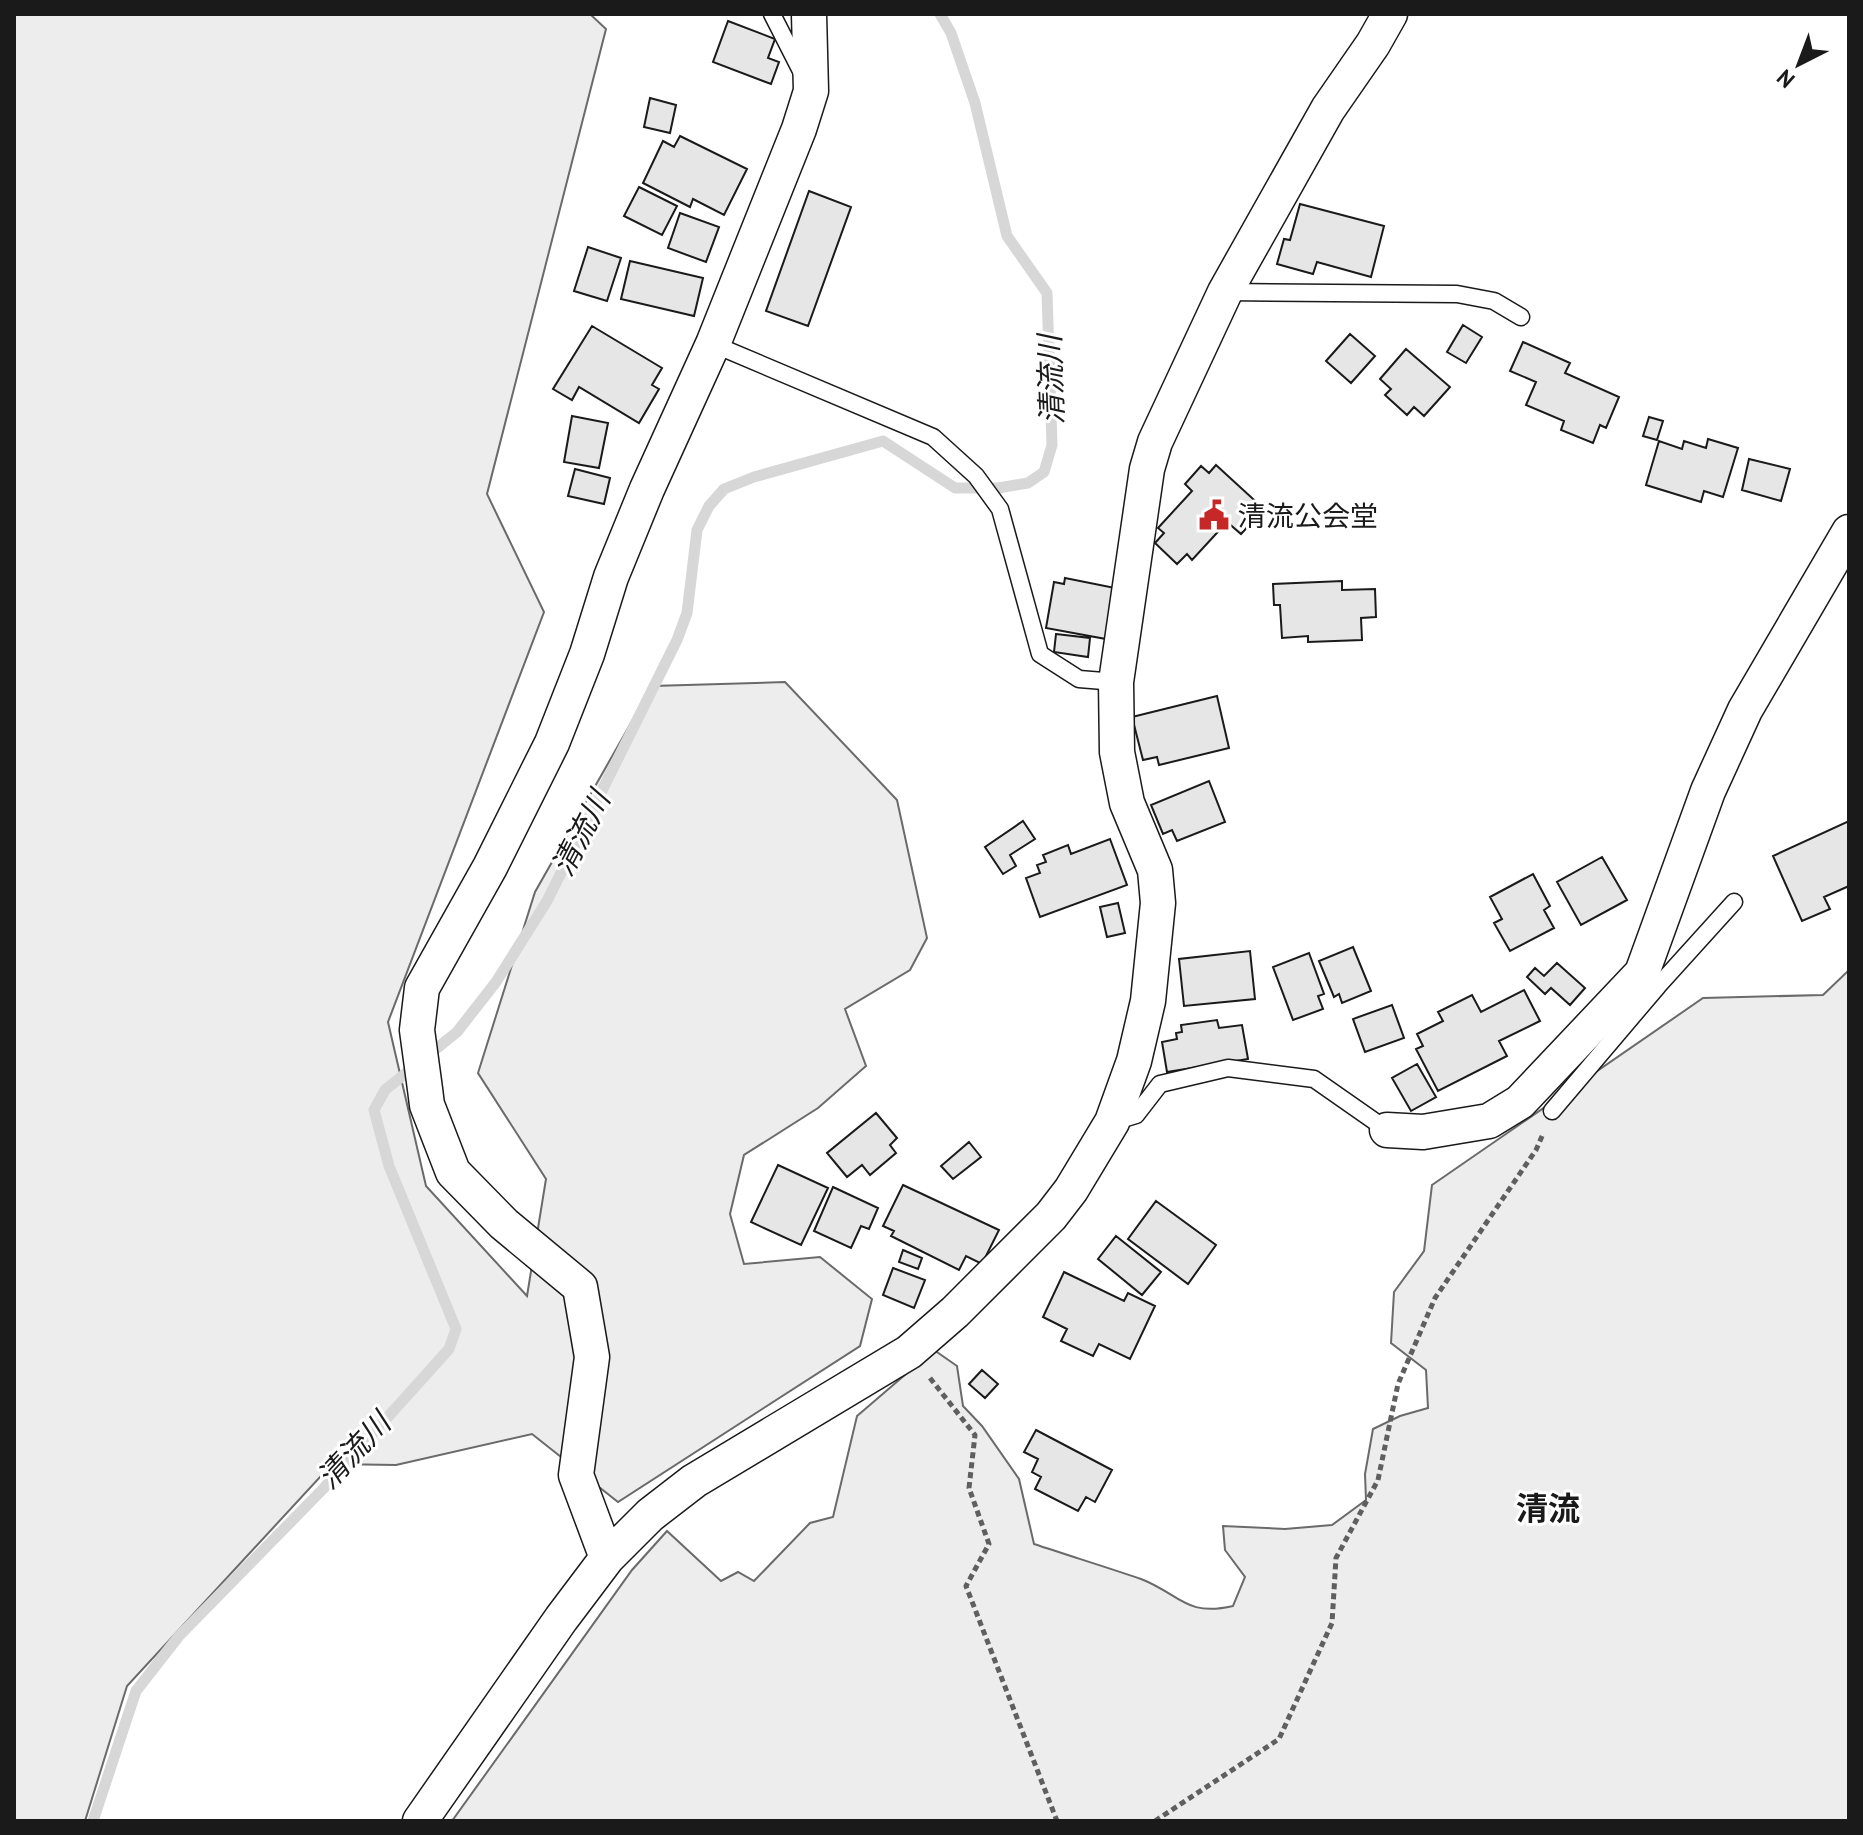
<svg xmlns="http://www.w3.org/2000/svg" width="1863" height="1835" viewBox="0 0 1863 1835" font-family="'PT Sans','Noto Sans JP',sans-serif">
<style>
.green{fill:#ededed;stroke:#6a6a6a;stroke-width:2}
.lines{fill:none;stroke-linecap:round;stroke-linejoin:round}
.stream{stroke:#d7d7d7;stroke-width:11}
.building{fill:#e6e6e6;stroke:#1a1a1a;stroke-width:2}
.service-casing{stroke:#1a1a1a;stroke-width:19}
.minor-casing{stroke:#1a1a1a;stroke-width:37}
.path{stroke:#5f5f5f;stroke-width:5;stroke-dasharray:6 4;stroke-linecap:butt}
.service{stroke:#fff;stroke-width:16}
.minor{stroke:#fff;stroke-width:34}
.labels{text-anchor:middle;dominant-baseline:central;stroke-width:6;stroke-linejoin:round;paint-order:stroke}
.poi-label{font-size:28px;fill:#1a1a1a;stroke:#fff;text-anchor:start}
.water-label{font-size:30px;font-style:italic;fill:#1a1a1a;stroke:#fff}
.quarter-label{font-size:32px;font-weight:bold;fill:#1a1a1a;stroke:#fff}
</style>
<rect width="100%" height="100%" fill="#fff"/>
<path class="green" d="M14,14H590L606,29L487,494L544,612L388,1022L426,1186L527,1296L546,1179L478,1073L535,892L652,686L785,682L897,800L927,938L910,970L845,1009L866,1066L818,1108L744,1155L730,1214L744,1264L820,1257L872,1299L860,1346L618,1502L532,1434L396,1465L332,1464L127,1686L85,1821H14Z
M1849,970V1821H452L632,1570L667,1531L721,1581L738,1572L754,1581L810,1523L833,1517L857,1416L934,1350L957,1366L963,1406L982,1426L1019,1479L1034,1544C1070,1556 1106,1567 1141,1579C1180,1594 1185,1617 1233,1606L1245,1577L1225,1550L1223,1526L1285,1529L1332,1525L1366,1500L1365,1474L1373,1429L1400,1416L1428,1408L1426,1370L1391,1343L1394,1292L1424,1251L1432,1185L1703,998L1823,995Z"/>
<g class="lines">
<path class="stream" d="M93,1821L136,1691L179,1636L323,1489L449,1349L456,1329L389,1166L374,1110L385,1090L457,1032L496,982L547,901L677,640L687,613L697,530L709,506L724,489L754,477L883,441L955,488H998L1028,483L1044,472L1052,445L1047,293L1007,236L975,103L951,33L940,14"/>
</g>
<path class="building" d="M728,21L775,39L768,58L779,62L771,84L713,62Z
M650,98L676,105L670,133L644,127Z
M680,136L747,169L724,215L693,199L690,207L643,183L663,141L674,147Z
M639,187L677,206L662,235L624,216Z
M809,191L851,207L808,326L766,311Z
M1300,204L1384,226L1371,277L1317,262L1313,274L1277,264L1284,239L1290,240Z
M680,213L719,227L706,262L668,248Z
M588,247L621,258L607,301L574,291Z
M630,261L703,278L694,316L621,299Z
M1463,325L1482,337L1466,363L1447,352Z
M592,326L662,368L652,385L659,389L639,423L579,387L572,400L553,389Z
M1350,334L1375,356L1351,383L1326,361Z
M1523,342L1570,363L1565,373L1619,397L1606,428L1600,425L1593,443L1561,430L1564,421L1526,405L1536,382L1510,371Z
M1406,349L1450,387L1424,416L1414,407L1407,415L1385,395L1391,389L1380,379Z
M572,416L608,423L599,468L564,462Z
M1649,417L1663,421L1657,440L1643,436Z
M1708,439L1738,448L1723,497L1704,491L1701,502L1646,485L1659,441L1682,449L1684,441L1706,448Z
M1749,459L1790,469L1781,501L1742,490Z
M1216,465L1264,509L1241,534L1227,522L1192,560L1187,554L1177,564L1155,543L1164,533L1158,528L1192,491L1185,484L1201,466L1209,473Z
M575,469L610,478L604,504L568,496Z
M1065,578L1115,588L1106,639L1046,628L1054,582L1064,584Z
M1342,581V590L1375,589L1376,617L1361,618L1362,640L1308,642V636L1282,638L1280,605H1274L1273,584Z
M1056,634L1090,638L1088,657L1054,652Z
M1217,696L1229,748L1159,765L1157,757L1143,760L1132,717Z
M1209,781L1225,822L1177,841L1172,830L1163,834L1151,805Z
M1023,821L1035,839L1010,855L1016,866L1003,874L985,847Z
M1849,821V886L1824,897L1830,909L1802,921L1773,856Z
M1110,839L1127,885L1040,917L1026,878L1040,873L1037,865L1046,862L1043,855L1068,845L1071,854Z
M1602,857L1627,900L1581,925L1557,882Z
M1533,874L1550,906L1544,910L1554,928L1510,951L1494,923L1502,919L1490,897Z
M1118,903L1125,933L1107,937L1100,907Z
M1353,947L1371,991L1342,1003L1339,994L1334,997L1319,961Z
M1250,951L1255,999L1184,1006L1179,959Z
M1309,953L1324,994L1318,996L1323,1009L1293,1020L1273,967Z
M1557,963L1585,988L1570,1005L1551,988L1545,994L1527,977L1535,968L1544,976Z
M1524,990L1540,1021L1499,1041L1507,1056L1438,1091L1416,1049L1423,1046L1417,1034L1443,1021L1438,1012L1472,995L1481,1012Z
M1392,1005L1404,1038L1365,1052L1353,1019Z
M1217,1020L1219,1028L1242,1025L1248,1059L1167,1072L1162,1042L1177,1039L1176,1033L1182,1032L1181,1025Z
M1417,1064L1436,1097L1411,1111L1392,1078Z
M876,1113L897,1138L890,1145L896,1153L870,1175L862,1165L847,1177L827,1153Z
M969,1142L981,1157L953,1179L941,1166Z
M778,1165L828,1188L801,1245L751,1222Z
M903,1185L999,1230L982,1264L966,1256L959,1270L891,1236L894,1231L883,1226Z
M833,1187L878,1208L869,1229L861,1226L851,1248L814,1231Z
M1156,1201L1216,1245L1188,1284L1128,1239Z
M1116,1236L1161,1272L1142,1295L1098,1259Z
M903,1250L922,1258L918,1269L899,1262Z
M893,1268L925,1280L914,1308L883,1295Z
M1064,1272L1124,1301L1128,1293L1155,1306L1130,1359L1099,1344L1093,1356L1061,1341L1067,1329L1043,1317Z
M982,1370L998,1384L985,1398L969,1384Z
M1036,1430L1112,1470L1095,1502L1086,1497L1078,1511L1035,1489L1041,1477L1032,1472L1038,1459L1024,1452Z"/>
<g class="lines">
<g class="service-casing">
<path id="service" d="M772,14L803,75
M1225,292L1457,294L1494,301L1521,317
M713,344L933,437L976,476L1000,509L1040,654L1079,679L1116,682
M1552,1111L1658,986L1734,902
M1113,1122L1136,1115L1160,1084L1228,1068L1314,1079L1387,1130"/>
</g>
<g class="minor-casing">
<path id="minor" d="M1387,1130L1423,1132L1489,1121L1520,1102L1642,973L1708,791L1745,710L1849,532
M607,1558L576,1475L592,1357L580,1287L504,1224L453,1172L427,1105L425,1089L417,1030L422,988L490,867L552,743L587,654L611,577L647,489L713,344L799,129L811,91L809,14
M420,1821L561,1619L607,1558L650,1515L694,1481L909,1352L955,1312L1051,1216L1071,1190L1112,1122L1134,1061L1148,1001L1158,903L1155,870L1127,803L1117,752L1116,682L1147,469L1155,442L1225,292L1328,109L1373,44L1390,14"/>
</g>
<path class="path" d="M930,1378L975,1435L969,1488L989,1544L966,1586L1057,1821
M1155,1821L1279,1739L1332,1623L1336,1558L1378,1480L1398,1384L1435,1298L1536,1150L1543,1134"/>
<use href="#service" class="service"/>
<use href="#minor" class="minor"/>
</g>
<defs>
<g id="civic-bare" transform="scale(2.4)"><path d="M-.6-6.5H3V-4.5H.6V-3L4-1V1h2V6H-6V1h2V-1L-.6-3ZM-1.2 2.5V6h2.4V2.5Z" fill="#c62828" stroke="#fff" stroke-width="2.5" paint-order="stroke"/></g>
</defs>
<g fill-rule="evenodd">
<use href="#civic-bare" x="1214" y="515"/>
</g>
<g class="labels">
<g class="poi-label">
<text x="1238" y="515">清流公会堂</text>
</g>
<g class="water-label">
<text transform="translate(1050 380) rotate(-92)">清流川</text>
<text transform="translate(580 833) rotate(-63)">清流川</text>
<text transform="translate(353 1450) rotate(-47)">清流川</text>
</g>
<g class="quarter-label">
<text x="1548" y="1508">清流</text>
</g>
</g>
<rect width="1863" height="1835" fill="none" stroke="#1a1a1a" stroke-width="32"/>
<g transform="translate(1799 64) rotate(222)" stroke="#ffffff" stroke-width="6" paint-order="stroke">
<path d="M0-6L14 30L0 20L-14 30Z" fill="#1a1a1a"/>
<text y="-12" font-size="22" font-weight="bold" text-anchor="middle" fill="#1a1a1a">N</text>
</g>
</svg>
